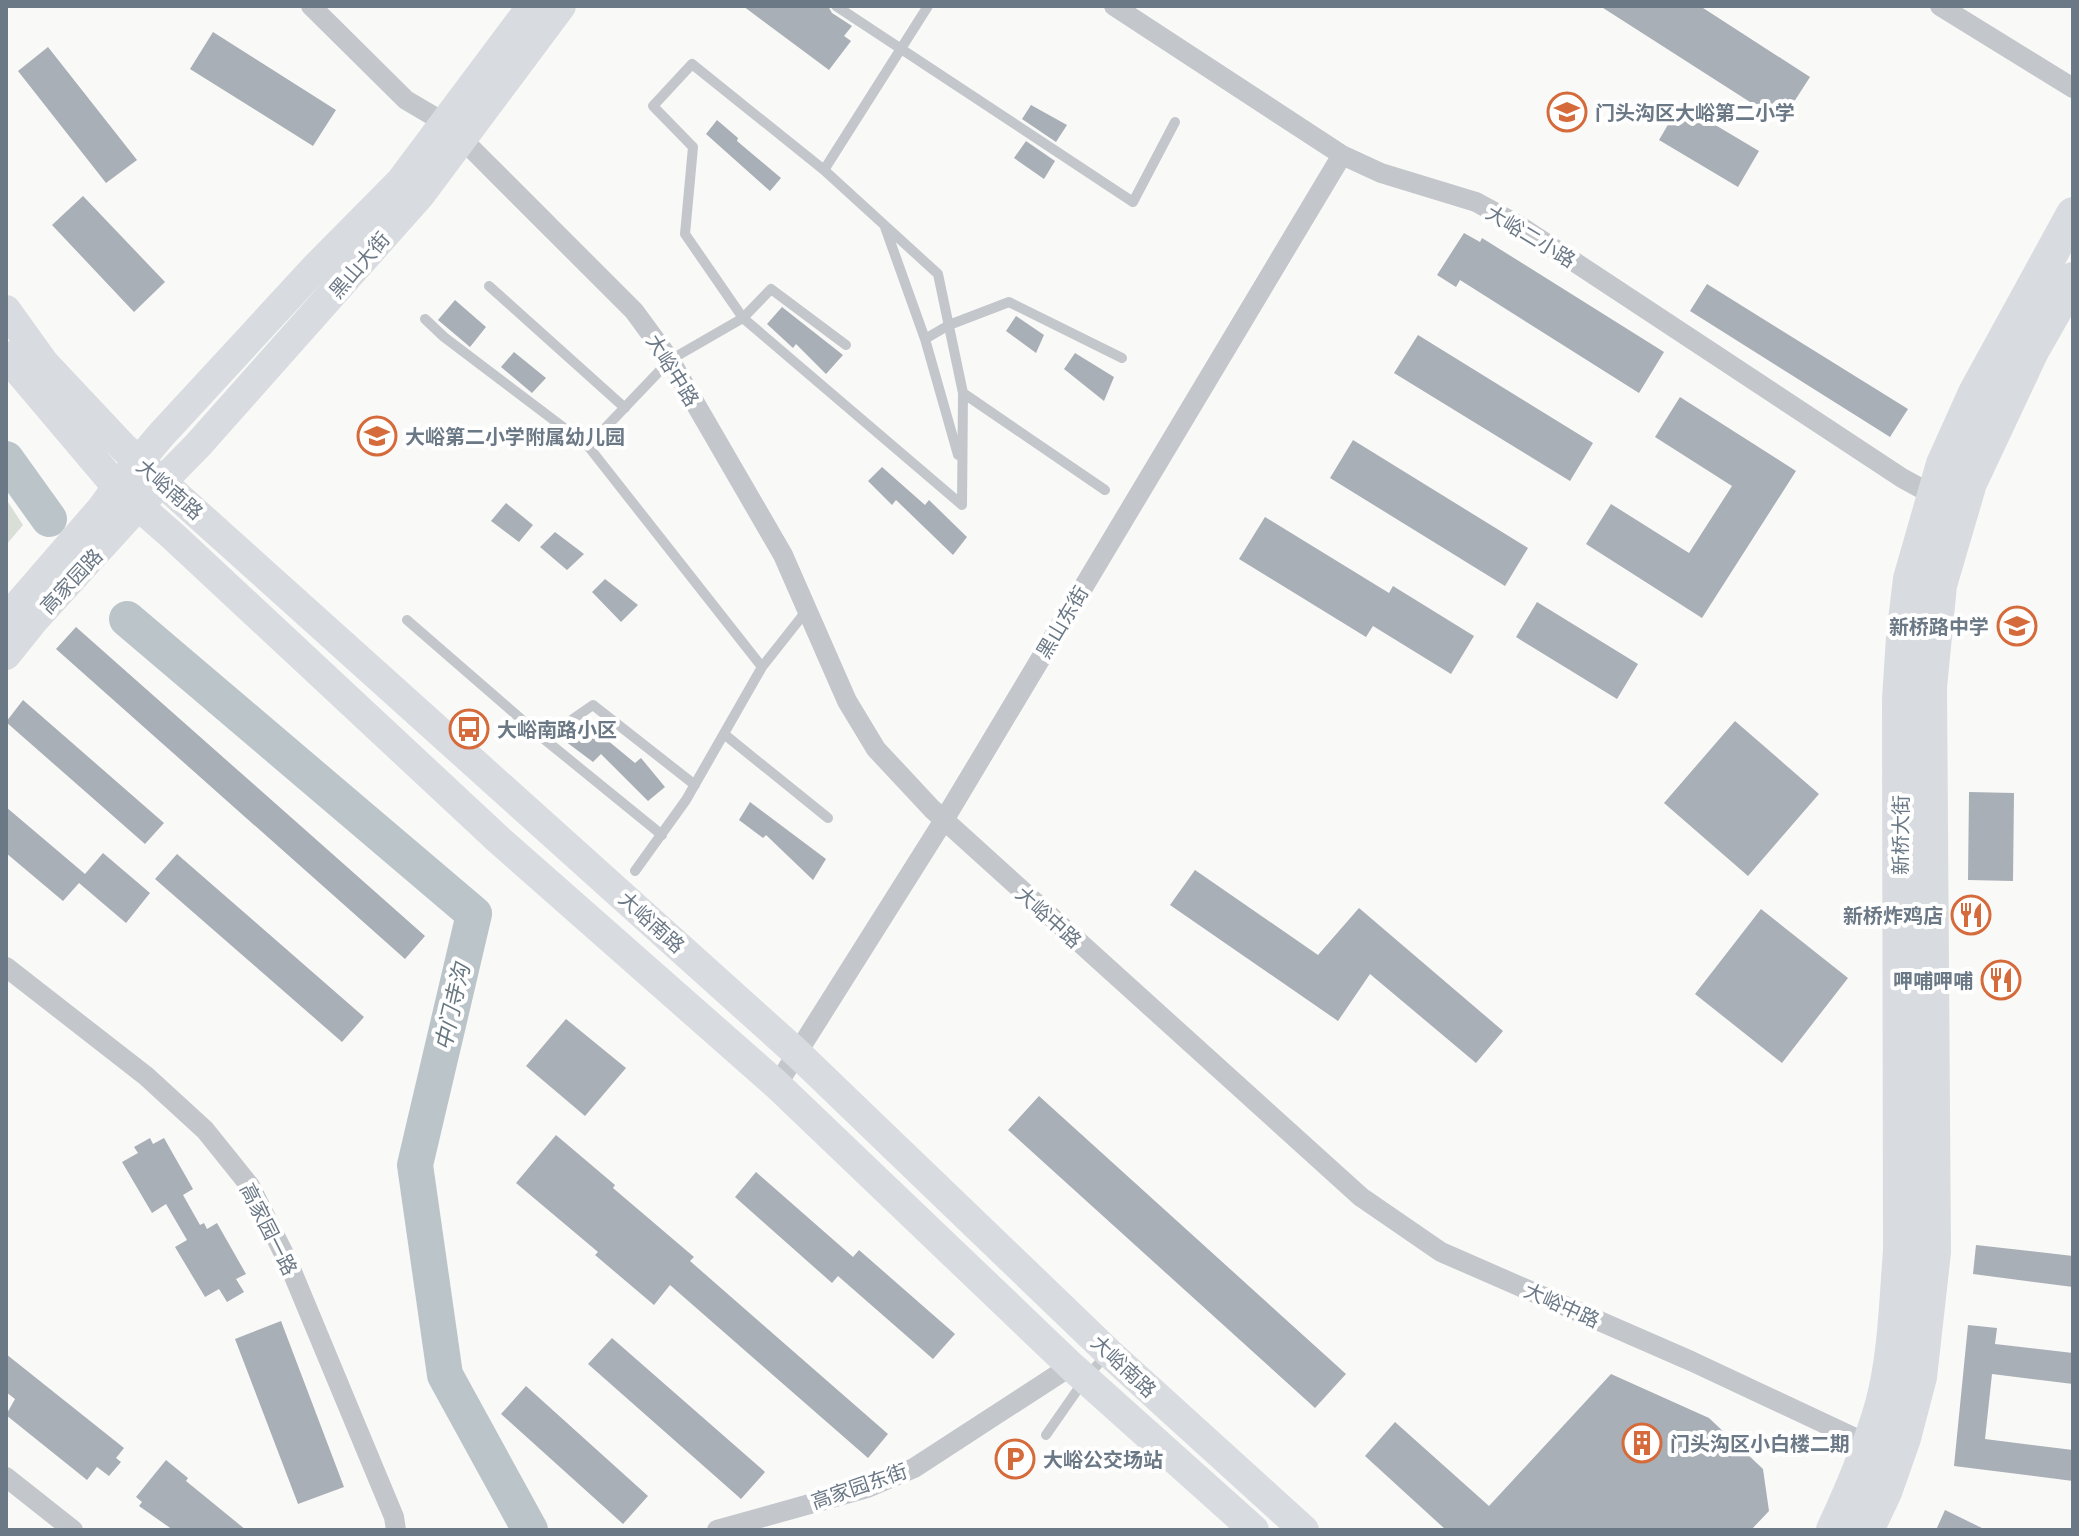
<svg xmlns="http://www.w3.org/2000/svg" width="2079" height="1536" viewBox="0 0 2079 1536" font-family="'Archivo Narrow','Noto Sans SC',sans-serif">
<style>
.pitch{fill:#d9ded7}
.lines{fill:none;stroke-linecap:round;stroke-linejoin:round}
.river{stroke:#bbc4c9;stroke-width:36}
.building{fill:#a9afb6}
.lane{stroke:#c3c6ca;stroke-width:10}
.street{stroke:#c3c6ca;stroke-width:20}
.secondary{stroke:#d8dbdf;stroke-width:30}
.primary{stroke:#d8dbdf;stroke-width:34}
.labels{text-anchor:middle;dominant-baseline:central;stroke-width:8;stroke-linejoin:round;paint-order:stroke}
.poi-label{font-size:20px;font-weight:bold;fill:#6b7886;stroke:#fff;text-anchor:start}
.street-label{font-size:20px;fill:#6b7886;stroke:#fff}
.water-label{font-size:22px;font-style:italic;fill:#677780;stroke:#fff}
</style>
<rect width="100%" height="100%" fill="#f9f9f7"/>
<path class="pitch" d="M6,499L23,525L6,545Z"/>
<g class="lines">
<path class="river" d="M6,459L49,519
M127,619L474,914L415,1165L445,1375L530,1530"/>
</g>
<path class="building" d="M743,6H828L832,13L852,26L844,36L851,41L829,70Z
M1600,6H1700L1810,77L1781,122Z
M213,32L336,110L313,146L190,69Z
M48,47L137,160L106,183L18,71Z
M1680,104L1759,151L1738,187L1659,140Z
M1031,105L1067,125L1056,142L1022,119Z
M717,120L738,138L737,141L781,178L770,191L706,134Z
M1026,141L1055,161L1044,179L1014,158Z
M83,196L165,282L134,312L52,225Z
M1464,233L1480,242L1482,238L1664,352L1639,393L1460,280L1456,287L1437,275Z
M1707,284L1908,409L1890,437L1690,311Z
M455,300L486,327L470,347L438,320Z
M782,307L843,355L826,374L796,344L793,348L767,324Z
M1016,316L1044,335L1036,353L1006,331Z
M1418,335L1593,443L1570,481L1394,373Z
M514,352L546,378L532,393L501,367Z
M1075,353L1114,377L1104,401L1064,369Z
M1680,397L1796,471L1702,618L1586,544L1611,504L1689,553L1732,486L1655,437Z
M1353,440L1528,548L1505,586L1330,478Z
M882,467L925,505L929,500L967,537L953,555L896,500L892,505L868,481Z
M506,503L533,525L519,542L491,521Z
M1265,517L1389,593L1393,586L1474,636L1451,674L1373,626L1366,637L1239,559Z
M555,532L584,554L567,570L540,547Z
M605,579L638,605L621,622L592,592Z
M1537,602L1638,664L1617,699L1516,637Z
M76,627L425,936L405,959L56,649Z
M23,700L164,823L145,844L6,722Z
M584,721L635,763L641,758L665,787L648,801L601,754L593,762L565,741L574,728Z
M1735,721L1819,794L1748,876L1664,803Z
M1969,792L2014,793L2013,881L1968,880Z
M750,802L826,859L813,880L766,835L763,838L739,820Z
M6,807L85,874L103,853L150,893L126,923L79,883L63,901L6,853Z
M177,854L364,1017L342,1042L155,879Z
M1195,870L1318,955L1359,908L1503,1031L1476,1063L1370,974L1338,1021L1170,905Z
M1761,909L1848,978L1782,1063L1695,994Z
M566,1019L626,1068L585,1116L526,1066Z
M1039,1096L1346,1374L1315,1408L1008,1130Z
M556,1135L615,1185L613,1188L694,1257L690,1261L888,1434L868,1458L670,1285L654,1305L595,1255L598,1252L516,1183Z
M150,1138L153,1144L164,1138L193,1189L183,1195L200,1225L204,1223L207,1229L217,1223L246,1274L236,1279L244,1292L227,1302L219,1289L205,1297L175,1247L187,1240L166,1204L152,1213L122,1162L138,1153L134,1147Z
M756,1172L853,1257L859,1250L955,1334L933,1359L838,1276L832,1283L735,1197Z
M1976,1245L2073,1256V1287L1973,1274Z
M281,1321L344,1487L298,1504L235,1339Z
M1968,1325L1997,1328L1995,1344L2073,1353V1384L1992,1374L1985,1439L2073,1450V1481L1954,1466Z
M612,1338L765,1472L741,1499L588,1364Z
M6,1354L124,1448L116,1458L121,1462L109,1476L97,1467L87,1480L6,1415L15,1399L6,1392Z
M1611,1374L1709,1418L1763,1469L1769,1511L1751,1530H1446L1365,1456L1395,1422L1489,1506Z
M526,1386L648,1496L623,1524L501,1414Z
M166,1460L188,1478L186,1481L246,1530H173L139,1506L142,1502L136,1497Z
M1945,1510L1986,1530H1936Z"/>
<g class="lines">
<path class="lane" d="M836,6L1133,202L1175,122
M824,170L938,274L963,393L962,505L743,318L685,234L693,147L653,106L692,64L824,170L928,6
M885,227L925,339L958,455
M489,286L625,408
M425,319L444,337L588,446L670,360L743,318L771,289L846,345
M925,339L949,325L1009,302L1122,358
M963,393L1105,490
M588,446L762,667L686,800L635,871
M407,620L544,739
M762,667L807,610
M724,734L828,818
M662,835L544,739L593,705L695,785
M1046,1435L1085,1379L1107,1354"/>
<path class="street" d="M311,6L406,100L445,123
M1114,6L1342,155L1381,173L1476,202L1520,226L1902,478L1933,495
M1940,6L2073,88
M463,140L634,311L670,360L783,555L847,701L876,749L932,809L1361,1197L1441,1252L1691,1361L1868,1444
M6,967L146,1076L205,1130L250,1186L288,1262L394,1517L396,1530
M777,1085L944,820L1342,155
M6,1477L73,1530
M717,1530L867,1488L914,1468L1071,1366"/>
<path class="secondary" d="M6,310L44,363L124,448L798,1054L1109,1353L1304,1530
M6,356L117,487L174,537L499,840L777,1085L1071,1366L1254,1530
M6,619L102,508L117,487L161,435L316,267L401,181L532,6
M6,655L34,620L137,507L198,445L420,195L561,6"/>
<path class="primary" d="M1833,1530C1852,1489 1870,1447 1882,1404C1895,1356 1896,1300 1900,1251L1899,699L1903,637L1910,579L1943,464L1975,393L2073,214
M1867,1530L1885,1492L1904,1438L1920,1377L1934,1252L1930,687L1940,585L1970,483L2032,351L2073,279"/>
</g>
<defs>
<g id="school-ring" transform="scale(2)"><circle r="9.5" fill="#fff" stroke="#d56a3b" stroke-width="1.5"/><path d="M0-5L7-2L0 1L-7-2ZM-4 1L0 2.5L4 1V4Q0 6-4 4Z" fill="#d56a3b"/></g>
<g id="bus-ring" transform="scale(2)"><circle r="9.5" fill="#fff" stroke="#d56a3b" stroke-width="1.5"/><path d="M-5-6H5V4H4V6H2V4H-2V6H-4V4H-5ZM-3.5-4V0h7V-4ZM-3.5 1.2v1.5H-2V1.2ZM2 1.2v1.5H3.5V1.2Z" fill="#d56a3b"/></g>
<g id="restaurant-ring" transform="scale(2)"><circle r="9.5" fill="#fff" stroke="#d56a3b" stroke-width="1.5"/><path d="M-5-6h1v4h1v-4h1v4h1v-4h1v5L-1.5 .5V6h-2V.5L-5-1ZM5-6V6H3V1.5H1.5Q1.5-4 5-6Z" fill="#d56a3b"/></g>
<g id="building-ring" transform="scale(2)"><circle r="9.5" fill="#fff" stroke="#d56a3b" stroke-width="1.5"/><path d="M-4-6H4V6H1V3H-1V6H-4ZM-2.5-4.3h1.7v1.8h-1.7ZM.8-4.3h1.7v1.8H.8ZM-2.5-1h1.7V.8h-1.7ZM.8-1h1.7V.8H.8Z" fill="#d56a3b"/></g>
<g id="parking-ring" transform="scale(2)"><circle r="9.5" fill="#fff" stroke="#d56a3b" stroke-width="1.5"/><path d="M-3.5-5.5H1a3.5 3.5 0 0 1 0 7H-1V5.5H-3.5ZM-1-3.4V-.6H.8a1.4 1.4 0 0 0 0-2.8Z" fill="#d56a3b"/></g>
</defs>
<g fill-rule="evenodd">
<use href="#school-ring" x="1567" y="112"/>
<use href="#school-ring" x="377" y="436"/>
<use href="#school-ring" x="2017" y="626"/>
<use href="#bus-ring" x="469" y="729"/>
<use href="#restaurant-ring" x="1971" y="915"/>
<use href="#restaurant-ring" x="2001" y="980"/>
<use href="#building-ring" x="1642" y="1443"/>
<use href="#parking-ring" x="1015" y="1459"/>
</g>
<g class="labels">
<g class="poi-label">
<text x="1595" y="112">门头沟区大峪第二小学</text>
<text x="405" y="436">大峪第二小学附属幼儿园</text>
<text x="1989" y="626" text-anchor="end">新桥路中学</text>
<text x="497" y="729">大峪南路小区</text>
<text x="1943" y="915" text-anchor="end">新桥炸鸡店</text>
<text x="1973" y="980" text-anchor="end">呷哺呷哺</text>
<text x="1670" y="1443">门头沟区小白楼二期</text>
<text x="1043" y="1459">大峪公交场站</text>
</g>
<g class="street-label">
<text transform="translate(1531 236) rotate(31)">大峪二小路</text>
<text transform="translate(359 265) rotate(-49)">黑山大街</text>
<text transform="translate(673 370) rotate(58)">大峪中路</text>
<text transform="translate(170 489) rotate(41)">大峪南路</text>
<text transform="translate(71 581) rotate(-47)">高家园路</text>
<text transform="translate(1062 622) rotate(-59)">黑山东街</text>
<text transform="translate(1900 835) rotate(-90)">新桥大街</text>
<text transform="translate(1049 917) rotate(42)">大峪中路</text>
<text transform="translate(652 922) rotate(42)">大峪南路</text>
<text transform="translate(269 1229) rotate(63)">高家园一路</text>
<text transform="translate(1562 1305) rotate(24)">大峪中路</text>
<text transform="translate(1124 1366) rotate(43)">大峪南路</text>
<text transform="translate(859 1486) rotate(-19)">高家园东街</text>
</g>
<g class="water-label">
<text transform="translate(452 1007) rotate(-77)">中门寺沟</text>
</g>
</g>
<rect width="2079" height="1536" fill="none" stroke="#6b7886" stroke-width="16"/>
</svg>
